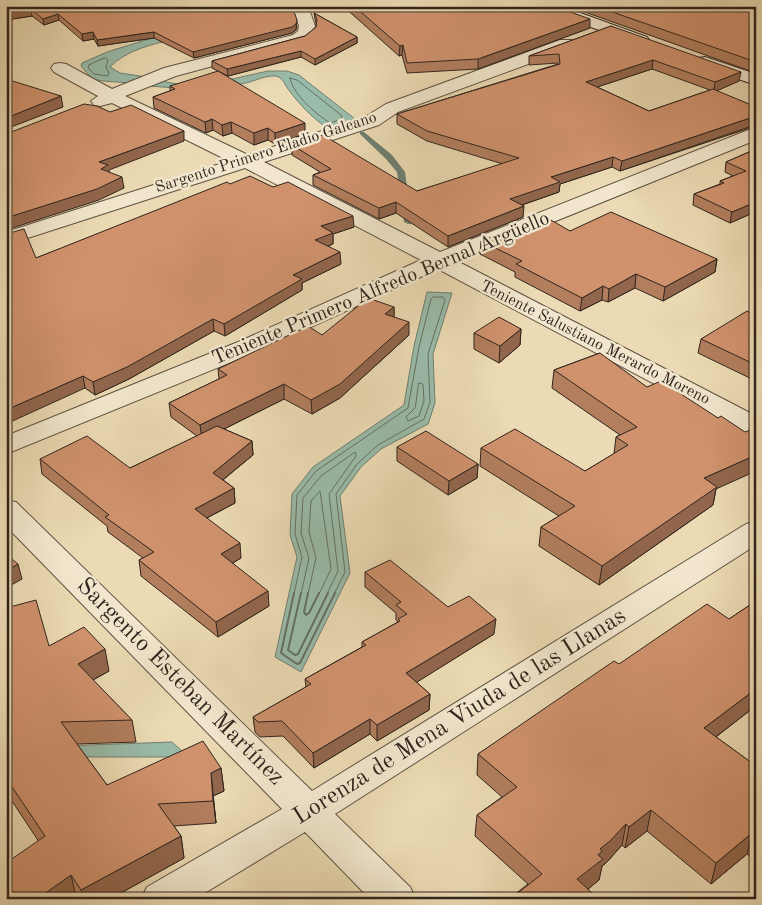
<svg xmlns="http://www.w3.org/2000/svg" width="762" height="905" viewBox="0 0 762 905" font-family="'Old Standard TT',serif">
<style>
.water{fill:#99bba9;stroke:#6f7f71}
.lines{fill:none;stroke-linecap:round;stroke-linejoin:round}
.shore-far1{stroke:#647064;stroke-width:1}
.shore{stroke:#647064;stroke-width:2}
.stream{fill:#6f7f71;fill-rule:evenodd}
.minor-casing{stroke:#5f5243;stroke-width:2}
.secondary-casing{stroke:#30251e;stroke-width:2}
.minor{fill:#f2e7ce;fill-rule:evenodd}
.secondary{fill:#f2e7ce;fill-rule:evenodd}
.wall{fill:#b27e5e;stroke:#30251e;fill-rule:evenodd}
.shaded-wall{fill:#91664c;stroke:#30251e}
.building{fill:#cf926d;stroke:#30251e}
.labels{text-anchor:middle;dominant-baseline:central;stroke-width:5;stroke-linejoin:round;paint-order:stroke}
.far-street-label{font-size:16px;fill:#30251e;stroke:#f2e7ce}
.street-label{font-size:20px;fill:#30251e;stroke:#f2e7ce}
.near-street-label{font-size:24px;fill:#30251e;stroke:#f2e7ce}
</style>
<rect width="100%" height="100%" fill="#ebdab3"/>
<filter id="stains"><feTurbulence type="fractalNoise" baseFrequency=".004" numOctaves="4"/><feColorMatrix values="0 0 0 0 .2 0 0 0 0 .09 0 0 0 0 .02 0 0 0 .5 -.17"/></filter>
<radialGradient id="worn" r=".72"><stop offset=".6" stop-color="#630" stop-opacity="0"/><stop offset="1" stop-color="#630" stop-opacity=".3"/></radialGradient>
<path class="water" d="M152,38L175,39C153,44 126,50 110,67L120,73L146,77L131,83L103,81L92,79L81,66L82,63L107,52Z
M268,71H287L299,75L355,119L329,129C313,119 300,105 288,89C285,85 284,80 279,77C270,73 255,81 246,83C215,89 181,89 150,86L160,81L178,84L215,83Z
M427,292L452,293L433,354L435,403L428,424L381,449L361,467L340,496L350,573L301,672L275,657L297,557L290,535L292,494L313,467L404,405L414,346Z
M172,742L183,752L172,757H6V748Z"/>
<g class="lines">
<path class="shore-far1" d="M105,58L108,60L106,67L109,73L108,76L94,74L88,68L89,65Z
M290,78L297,80L341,115L342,119L330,123C315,113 294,96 290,78Z
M419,383L423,384L424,401L419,416L408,421L406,417L415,408Z
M294,594L302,557L295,534L297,495L316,471L408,408L419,347L431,299L433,297H443L445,300L428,354L430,402L424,419L378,445L357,464L336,494L345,572L334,594
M301,594L309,558L301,533L303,498L321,476L355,452L356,456L329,494L338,571L327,594
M308,594L316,558L309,532L311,501L320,491L331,569L319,594"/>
<path class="shore" d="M294,593L281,653L297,664L300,663L335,593
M301,593L288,650L295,655L298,654L328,593
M308,593L304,612L306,615L309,613L319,593"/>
<path class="stream" d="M360,132H364L392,155L405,172L412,222L411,224H408L404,222L397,172L386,159L360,134Z"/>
<g class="minor-casing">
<path id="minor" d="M292,6H308L315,26L314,33L305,41L176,76L125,96L248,155L365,117L386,104L560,40H572L574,44L572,48L398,112L379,125L264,162L440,252L756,127V140L457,261L756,416V435L747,433L438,269L256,352L6,454V436L238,342L421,260L245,168L6,245V232L229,161L112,103L100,106L94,105L91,101L98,96L54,72L51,68L54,64L60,63L66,64L112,89L164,68L293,35L298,31L299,26Z
M6,500L16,502L312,791L746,524L756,521V545L335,814L410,887L416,899H370L305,832L195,899H141L147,887L282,809L6,526Z"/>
</g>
<g class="secondary-casing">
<path id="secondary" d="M538,6H561L647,37L649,40L647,43H635L541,9Z
M705,57L756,74V85L699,66L696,62L699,58Z"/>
</g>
<use href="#minor" class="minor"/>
<use href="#secondary" class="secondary"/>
</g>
<path class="wall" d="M6,6L297,26L296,30L292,33L194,58L154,38L98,46L94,39L83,41L59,20L44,25L32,16L6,20Z
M343,6H554L590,28L478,69L407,73L402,55L399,56Z
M568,6H756V73Z
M314,13L357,37V43L315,65L301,57L228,76L212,68V61L305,36L316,27V23L315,19Z
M611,26L739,81L716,91L756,107V126L620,171L612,167L560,184L559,192L522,205L523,217L448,247L396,213L379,219L313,185V175L320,172L292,155V145L417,191L503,164L427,141L397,124V114L558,64V63L529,65V56ZM652,69L710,90L649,111L597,87Z
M170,86L305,134L275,144L268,140L254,145L232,133L223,136L213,130L206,133L154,108L153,97L170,91Z
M756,149V213L755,212L730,223L693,205L694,194L720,184V181L733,176L725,172L726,162Z
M230,184L354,227L333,234V244L328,246L341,264L302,283V290L225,336L214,331L129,379L95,395L85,388L36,258Z
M570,231L717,259L715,272L663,301L635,288L608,302L602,300L580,311L515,277V272L480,254L481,241Z
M394,307V317L409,335L340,398L312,414L284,399L224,429L252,441L253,455L223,480L234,488L235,503L207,518L241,558L233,563L269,606L218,637L141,576L139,560L143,558L108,532L107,526L42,474L40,459L130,468L197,436L171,417L169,403L219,379L218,369L322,335Z
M756,315V381L698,353L701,339Z
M521,329L520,345L499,363L474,349V333Z
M600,353L716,489L713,505L599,585L539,546L541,527L559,516L480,466L481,448L585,471L614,454L616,437L620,435L552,388L554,370Z
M397,447L478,464L477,478L448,495L397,461Z
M365,572L448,607L494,634L416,682L430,694L429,710L377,741L370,734L314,768L283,736L260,737L255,732L253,717L306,687L305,679L362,647V642L398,622L396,620V613L365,587Z
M756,601V710L753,708L716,737L756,766V861L747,854L711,884L647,831L625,848L622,845L607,862L602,866L599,880L588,889L592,893L591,899H509L528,884L475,836L477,815L502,797L477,775L478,754L619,664L729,619Z
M6,608L49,646L109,671L93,680L132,720L136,742L77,744L107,785L221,768L224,791L213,796L216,823L174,826L181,836L184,858L110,899H77L6,792Z"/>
<path class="shaded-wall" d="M31,9L32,16L6,20V13Z
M58,14L59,20L44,25L43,19Z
M590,19V28L478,69V59Z
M297,20L296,30L292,33L194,58L193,52Z
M93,32L94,39L83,41L82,34Z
M154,32V38L98,46L97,40Z
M357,37V43L315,65V59Z
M403,45L402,55L399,56L400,46Z
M301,51V57L228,76L227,69Z
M653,60L652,69L585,91L586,82Z
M741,72L739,81L714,92L715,82Z
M61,96L63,107L6,129V118Z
M756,116L755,125L620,171L622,161Z
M212,119L213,130L206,133L205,122Z
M231,122L232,133L223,136L222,125Z
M305,123V134L275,144V133Z
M268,128V140L254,145V133Z
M184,131V141L109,170L110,176L102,180L99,162Z
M613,157L612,167L560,184L559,192L510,209V199L551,177Z
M122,177L124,188L99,200L6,230V218Z
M396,202V213L379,219V208Z
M756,202L755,212L730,223L732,212Z
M524,206L523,217L448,247V236Z
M353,216L354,227L333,234V244L316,251L315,240L321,226Z
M340,252L341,264L302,283V290L225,336L224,324L293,275Z
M717,259L715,272L663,301L665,287Z
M636,274L635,288L608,302L609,289Z
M603,286L602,300L580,311L582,298Z
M394,307V320L385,314Z
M213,319L214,331L129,379L95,395L93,382Z
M409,322V335L340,398L312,414L311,400Z
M521,329L520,345L499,363L500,346Z
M83,376L85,388L6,424V410Z
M284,384V399L202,440L200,425Z
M252,441L253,455L214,487L213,473Z
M756,455V471L716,489L713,505L599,585L602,566L704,478Z
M478,464L477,478L448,495L449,481Z
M234,488L235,503L197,523L195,509Z
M6,528L9,543L6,544Z
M240,543L241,558L222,569L221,554Z
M18,564L22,579L6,588V571Z
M268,591L269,606L218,637L216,622Z
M496,619L494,634L406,689V673Z
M105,649L109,671L82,686L78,664Z
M756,689V697L753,708L700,749L704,728Z
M430,694L429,710L377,741V725Z
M370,719V734L314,768L313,753Z
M221,768L224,791L213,796L216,823L211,773Z
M651,810L647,831L625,848L629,827Z
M626,824L622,845L607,862L602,866L599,880L576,899L577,879L600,849Z
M752,833L747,854L711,884L716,863Z
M181,836L184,858L110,899H83L81,890Z
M71,875L76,897L74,899H37Z
M592,893L591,899H585Z"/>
<path class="building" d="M6,6H292L297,20L296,24L292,27L193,52L154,32L97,40L93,32L82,34L58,14L43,19L31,9L6,13Z
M354,6H554L590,19L478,59L407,63L403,45L400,46Z
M595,6H756V62Z
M314,13L357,37L315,59L301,51L227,69L212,61L305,36L316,27L317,19Z
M611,26L741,72L715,82L653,60L586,82L649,111L713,89L756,107V116L622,161L613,157L551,177L560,182L510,199L524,206L448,236L396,202L379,208L313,175L331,169L292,145L323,135L417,191L519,158L427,131L397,114L560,64L559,54L529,56Z
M218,71L305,123L275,133L268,128L254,133L231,122L222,125L212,119L205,122L153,97L175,89L170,86Z
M6,79L61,96L6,118Z
M84,104L97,106L110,112L131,105L184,131L99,162L108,165L101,169L122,177L97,189L6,218V134Z
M756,149V202L732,212L694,194L724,183L720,181L746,171L726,162Z
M250,176L273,187L288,182L353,216L321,226L333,233L315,240L340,252L293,275L302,279L224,324L213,319L127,367L93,382L83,376L6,410V234L24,229L36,258L227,182L230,184Z
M611,212L717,259L665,287L636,274L609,289L603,286L582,298L516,264L522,261L481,241L544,216L570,231Z
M368,298L394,307L385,314L409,322L340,384L311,400L284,384L200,425L169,403L227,375L218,369L308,326L322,335Z
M747,311L756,315V365L701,339Z
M499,317L521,329L500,346L474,333Z
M600,353L647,387L661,381L718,418L721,416L745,432L756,428V455L704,478L717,487L602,566L541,527L575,506L481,448L515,429L585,471L628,445L616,437L637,427L554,370Z
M217,426L252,441L213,473L234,488L195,509L240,543L221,554L268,591L216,622L139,560L154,552L105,517L109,515L40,459L87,436L130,468Z
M426,431L478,464L449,481L397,447Z
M6,554L18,564L6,571Z
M390,560L448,607L469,596L496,619L406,673L430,694L377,725L370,719L313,753L282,721L258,722L253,717L311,684L305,679L366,645L362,642L400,621L398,619L407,614L396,605L401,602L365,572Z
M36,600L49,646L84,627L105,649L78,664L132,720L61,722L107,785L203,741L221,768L211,773L213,801L158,804L181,836L81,890L71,875L37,899H6V863L45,836L6,778V608Z
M756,601V689L704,728L756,766V835L752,833L716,863L651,810L629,827L626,824L610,841L600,849L602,851L598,855L603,859L577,879L592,893L585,899H510L542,874L477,815L517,787L478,754L614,661L619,664L707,604L729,619Z
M348,894L352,899H341Z"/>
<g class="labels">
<g class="far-street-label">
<text transform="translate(266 153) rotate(-18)">Sargento Primero Eladio Galeano</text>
<text transform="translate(595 343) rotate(27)">Teniente Salustiano Merardo Moreno</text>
</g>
<g class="street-label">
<text transform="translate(381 289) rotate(-23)">Teniente Primero Alfredo Bernal Argüello</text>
</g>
<g class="near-street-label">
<text transform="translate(180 682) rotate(45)">Sargento Esteban Martínez</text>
<text transform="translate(460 717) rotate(-32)">Lorenza de Mena Viuda de las Llanas</text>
</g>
</g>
<rect width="762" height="905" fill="none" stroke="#ebdab3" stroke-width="25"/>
<rect x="8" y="8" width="747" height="890" fill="none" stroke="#30251e" stroke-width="2.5"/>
<rect x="12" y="12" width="737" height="880" fill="none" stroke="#30251e"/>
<rect width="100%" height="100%" filter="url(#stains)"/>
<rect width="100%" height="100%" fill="url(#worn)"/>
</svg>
